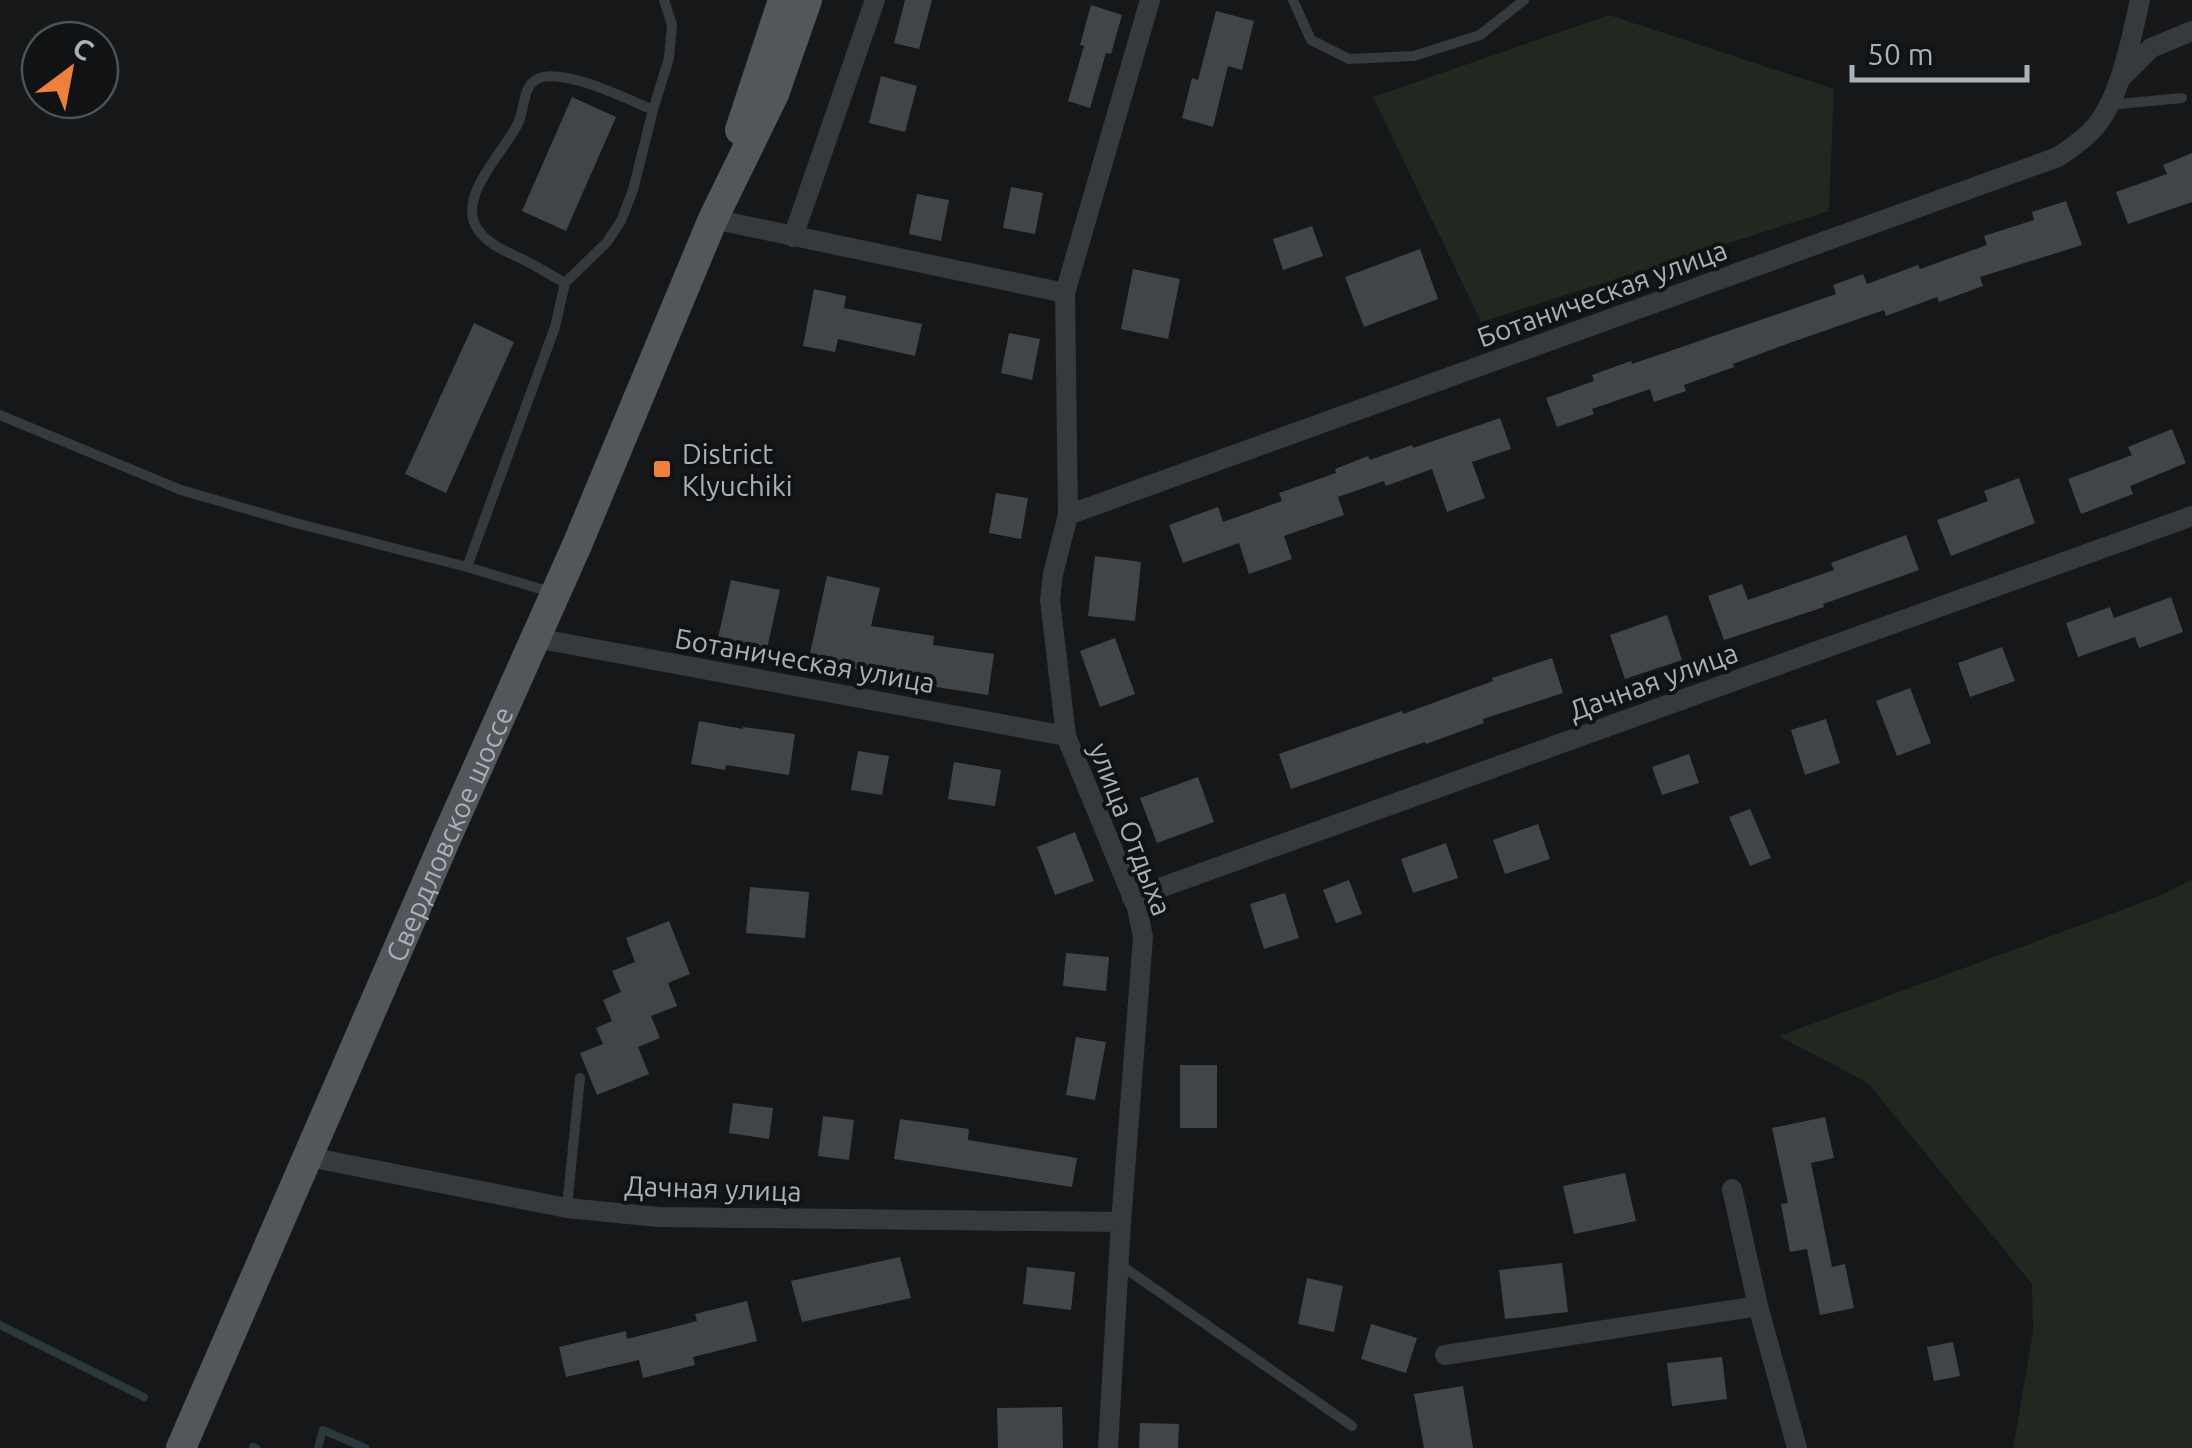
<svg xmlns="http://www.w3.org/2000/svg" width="2192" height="1448" viewBox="0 0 2192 1448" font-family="Ubuntu,sans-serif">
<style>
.green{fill:#212820}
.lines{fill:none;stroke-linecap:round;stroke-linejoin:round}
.stream{stroke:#2c393c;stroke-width:8}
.building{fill:#424548}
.service{stroke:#373a3d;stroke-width:10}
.minor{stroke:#373a3d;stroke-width:20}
.primary{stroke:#53575c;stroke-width:30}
.poi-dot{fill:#ed8139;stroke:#111213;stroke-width:4}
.labels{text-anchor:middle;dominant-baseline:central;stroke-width:8;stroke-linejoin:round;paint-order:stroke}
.street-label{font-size:28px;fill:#a8b1b8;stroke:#111213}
.poi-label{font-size:28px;fill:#a8b1b8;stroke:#111213;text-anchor:start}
</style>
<rect width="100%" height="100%" fill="#161718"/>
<path class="green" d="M1609,15L1834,89L1829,211L1481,322L1373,97Z
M2192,880V1448H2013L2033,1332L2032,1284L1868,1083L1779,1036L2157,897Z"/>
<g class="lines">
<path class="stream" d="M0,1325L144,1397
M253,1447L256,1448
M318,1448L323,1430L365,1448"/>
</g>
<path class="building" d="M905,0H932L919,49L894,43Z
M1091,5L1122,15L1111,54L1106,53L1090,108L1068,101L1084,46L1080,45Z
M1216,11L1254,21L1242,70L1228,66L1213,127L1182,118L1192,78L1198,80Z
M881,76L917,86L905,132L869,123Z
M572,97L616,117L566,231L522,211Z
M2192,153V202L2128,224L2116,192L2167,174L2163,165Z
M1011,187L1043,193L1035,234L1003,228Z
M917,194L949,200L941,241L909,234Z
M2066,201L2082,245L1980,277L1983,286L1939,302L1937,297L1886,316L1884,310L1781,346L1733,364L1734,367L1684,385L1686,391L1654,402L1650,389L1592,409L1594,414L1557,427L1546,398L1594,381L1592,375L1631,361L1632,364L1836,294L1833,285L1863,274L1867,284L1918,265L1920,269L1987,245L1984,236L2034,220L2032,212Z
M1312,226L1323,256L1283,270L1273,239Z
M1420,249L1438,299L1364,327L1345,277Z
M1133,269L1180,279L1168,339L1121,329Z
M814,289L846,296L844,308L922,324L915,356L838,339L835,352L803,346Z
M474,323L514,342L446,493L405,474Z
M1009,333L1040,339L1032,380L1001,373Z
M1500,418L1511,449L1472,462L1485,498L1447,512L1432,469L1386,486L1384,481L1338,497L1344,515L1284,536L1292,559L1249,574L1239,543L1183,563L1169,525L1218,507L1223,522L1282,501L1279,493L1336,473L1335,469L1368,456L1370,460L1412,445L1413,448Z
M2172,429L2186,463L2130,486L2133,494L2081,514L2068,479L2132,455L2128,447Z
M2019,478L2035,523L1951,556L1937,520L1988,501L1984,491Z
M996,493L1028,498L1021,539L989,533Z
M1906,535L1919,570L1823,604L1824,607L1724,640L1708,596L1742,584L1748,600L1834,570L1831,563Z
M1095,556L1141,562L1135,621L1088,616Z
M827,576L880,588L871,626L934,636L933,645L994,654L988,695L936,687L937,682L854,669L809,658Z
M731,580L780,590L766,653L717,642Z
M2171,597L2183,632L2139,648L2135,637L2078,657L2066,623L2110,607L2114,618Z
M1667,615L1682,660L1625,679L1610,635Z
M1115,638L1135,694L1100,707L1080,651Z
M2002,647L2015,681L1970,697L1958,663Z
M1552,658L1563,693L1483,719L1484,723L1426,744L1425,742L1291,789L1279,754L1402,711L1403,714L1493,681L1492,678Z
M1910,688L1931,743L1897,756L1876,701Z
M1826,719L1840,763L1805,775L1791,730Z
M699,721L743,729V727L795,734L789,775L726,765L725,770L691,764Z
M858,751L889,756L882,795L851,790Z
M1689,754L1699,783L1662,795L1652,767Z
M954,762L1001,770L995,806L948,799Z
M1198,777L1214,822L1157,843L1140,798Z
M1750,809L1771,858L1750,866L1729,817Z
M1538,824L1550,859L1505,874L1493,840Z
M1075,832L1094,881L1055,895L1037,847Z
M1446,843L1458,878L1413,893L1401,859Z
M1349,880L1362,914L1336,923L1323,890Z
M750,887L809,892L805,938L746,933Z
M1285,893L1299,938L1264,949L1250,904Z
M669,921L690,974L668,983L677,1006L651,1016L660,1038L638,1047L649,1074L597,1095L580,1053L603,1044L596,1028L612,1021L603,1000L621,992L612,971L635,962L626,938Z
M1066,953L1109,957L1106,991L1063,986Z
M1076,1037L1106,1042L1095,1100L1066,1095Z
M1180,1065H1217V1128H1180Z
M733,1103L773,1108L769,1139L729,1133Z
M823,1116L854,1120L849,1160L818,1156Z
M1825,1117L1834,1158L1811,1163L1832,1267L1845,1264L1854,1308L1820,1315L1807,1249L1790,1252L1781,1204L1788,1203L1772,1128Z
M900,1119L969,1129L968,1140L1077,1158L1072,1187L894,1159Z
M1625,1173L1636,1221L1574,1234L1563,1186Z
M900,1257L911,1298L802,1322L791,1281Z
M1562,1263L1568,1312L1505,1319L1499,1270Z
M1027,1267L1075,1272L1071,1310L1023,1304Z
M1307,1278L1343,1286L1334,1332L1298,1324Z
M747,1301L757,1341L693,1357L695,1365L643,1378L639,1360L566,1377L559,1347L626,1331L627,1339L697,1321L695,1314Z
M1371,1324L1417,1338L1406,1373L1361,1359Z
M1953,1342L1960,1376L1934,1381L1927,1347Z
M1722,1357L1727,1399L1672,1406L1667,1363Z
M1463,1386L1473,1448H1424L1414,1394Z
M1062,1407L1063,1448H998L997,1408Z
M1140,1423L1179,1424L1178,1448H1139Z"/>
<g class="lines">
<path class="service" d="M1293,0L1311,40L1349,59L1414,56L1480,35L1524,0
M2108,105L2182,98
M565,283C551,275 538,267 524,260C508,252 490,246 479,231C453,198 507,150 519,121C526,104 522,82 543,77C570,71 627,99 653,110
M0,415L181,490L292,522L467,567L554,593
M467,567L555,327L565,283L607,242L621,221L633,190L653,110L669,58L672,25L664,0
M567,1207L580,1078
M1119,1264L1352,1426"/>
<path class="minor" d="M2122,77L2151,48L2192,31
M713,219L1065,293
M793,237L875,0
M1068,515L2058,157C2071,148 2085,139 2095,127C2121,96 2131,39 2140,0
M535,638L1066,736
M1132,898L2192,516
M309,1157L567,1208L658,1217L1121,1222
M1732,1189L1758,1306L1797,1448
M1445,1355L1758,1306
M1108,1448L1121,1222L1143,937L1137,908L1066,736L1050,600L1053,574L1068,515L1065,293L1150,0"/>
<g class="primary">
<path d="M740,130L783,0"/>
<path id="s1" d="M181,1448L448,834L577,545L713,219L774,94L807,0"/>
</g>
</g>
<rect class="poi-dot" x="652" y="459" width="20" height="20" rx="5"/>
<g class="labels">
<g class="street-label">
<text transform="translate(1602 293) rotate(-20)">Ботаническая улица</text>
<text transform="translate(805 660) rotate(10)">Ботаническая улица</text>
<text transform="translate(1653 681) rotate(-20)">Дачная улица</text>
<text transform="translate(1131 829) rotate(69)">улица Отдыха</text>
<text stroke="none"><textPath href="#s1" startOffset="670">Свердловское шоссе</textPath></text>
<text transform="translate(713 1188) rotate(2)">Дачная улица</text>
</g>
<g class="poi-label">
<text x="682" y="453">District<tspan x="682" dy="32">Klyuchiki</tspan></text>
</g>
</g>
<g transform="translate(70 70) rotate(32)"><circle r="48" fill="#111213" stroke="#4d5255" stroke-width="2.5"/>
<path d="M0-8L18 38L0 25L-18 38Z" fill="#ed8139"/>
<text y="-15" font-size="28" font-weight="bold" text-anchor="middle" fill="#a8b1b8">С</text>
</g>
<path d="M1852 65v15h175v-15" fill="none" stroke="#a8b1b8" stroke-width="5"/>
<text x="1867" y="65" font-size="30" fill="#a8b1b8" stroke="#111213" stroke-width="8" paint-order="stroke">50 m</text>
</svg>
